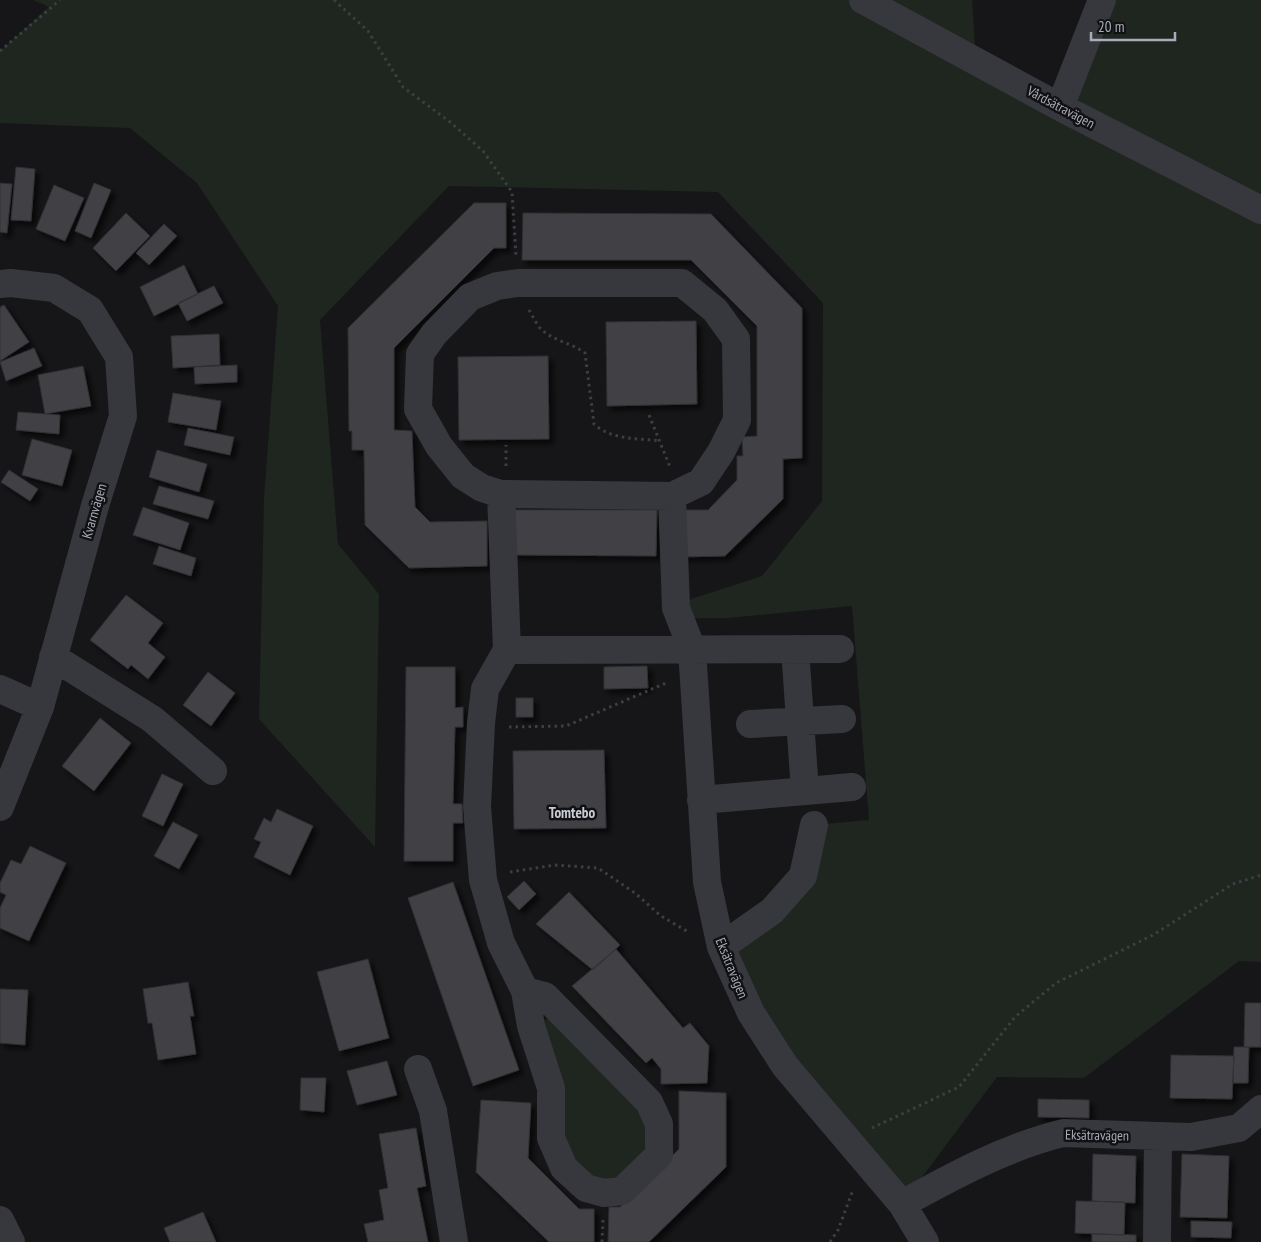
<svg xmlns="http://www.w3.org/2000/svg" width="1261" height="1242" viewBox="0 0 1261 1242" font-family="'PT Sans Narrow',sans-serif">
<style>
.green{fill:#1e261f}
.building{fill:#404145;stroke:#303034;filter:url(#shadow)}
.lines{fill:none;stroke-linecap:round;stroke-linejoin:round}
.path{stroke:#3d3f44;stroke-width:3;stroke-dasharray:2.5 4;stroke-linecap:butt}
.minor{stroke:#37383d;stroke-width:28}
.labels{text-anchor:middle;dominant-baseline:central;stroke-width:5;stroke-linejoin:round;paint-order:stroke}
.street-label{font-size:14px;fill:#a8adb8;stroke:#111113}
.neighbourhood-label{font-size:15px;font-weight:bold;fill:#c9ccd4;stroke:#111113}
</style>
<defs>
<filter id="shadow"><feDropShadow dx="4.5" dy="4.5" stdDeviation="2.5" flood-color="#0009"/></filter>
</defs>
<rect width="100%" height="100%" fill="#161618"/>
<path class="green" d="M33,0H972L976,61L1060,107L1102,0H1261V962L1239,961L1084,1078L997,1077L902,1204L822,1111L721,947L772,911L814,825L869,820L852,606L728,618H687L685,601L762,576L822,501L823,303L718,192L449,186L320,320L338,544L379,594L375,847L259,719L264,499L278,306L197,183L130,128L0,123V51L49,7Z
M561,1012L649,1102L659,1155L622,1191L564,1168L533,1031L545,1020Z"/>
<path class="building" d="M16,167L35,169L31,221L11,220Z
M0,183L12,184L7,233L0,232Z
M94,183L111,190L91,238L75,231Z
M54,185L84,198L65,241L36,229Z
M474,203H506V248H494L394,348V430L412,431L415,507L430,522L487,521V566L409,568L365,525L364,450H352V431H349L348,328Z
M126,213L150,236L116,271L93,248Z
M523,213L711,214L802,308V458L783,459V499L725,556L681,557V510H708L737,480V456H743L742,437L757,436V326L691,260H522Z
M164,224L177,236L149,265L136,253Z
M184,265L198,294L154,316L140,287Z
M214,286L223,303L187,321L178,303Z
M4,305L29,342L0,361V307Z
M696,321L697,404L607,406L606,322Z
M219,334L220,365L173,368L171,336Z
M34,348L42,366L6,381L0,362Z
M548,356L549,439L459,440L458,357Z
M237,365V382L195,384L194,367Z
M83,366L91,406L45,414L38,375Z
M173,393L221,401L216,430L168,422Z
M18,412L60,415L59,434L16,430Z
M188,428L234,437L230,455L184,445Z
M32,439L72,450L62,486L22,475Z
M157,450L207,464L199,492L149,477Z
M9,470L38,489L30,501L1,482Z
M159,486L214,501L208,519L153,504Z
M143,507L189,523L180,550L133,535Z
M513,510H657L656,556L513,555Z
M159,546L196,558L191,576L153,564Z
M126,595L163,623L148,643L165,657L148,679L131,665L128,669L90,640Z
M647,666L648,688L604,689V667Z
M406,667H455V708L463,707V727H455L453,804H462L463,823H453V861H404Z
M208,672L235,693L211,726L183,705Z
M516,698H533V717H516Z
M100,718L131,743L94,791L62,766Z
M604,750L606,828L514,829L513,751Z
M162,774L183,784L163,826L142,816Z
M277,809L313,826L290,875L254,857L261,842L254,839L264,818L271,822Z
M173,822L198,835L179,869L154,856Z
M30,846L66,863L29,941L0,928V908L6,895L0,892V883L11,860L21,864Z
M524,881L536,894L519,910L507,897Z
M453,882L519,1070L473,1086L408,898Z
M569,892L620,945L593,970L536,924Z
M616,949L683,1028L690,1023L709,1046L707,1083L661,1084V1069L652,1058L646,1063L572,986Z
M368,959L389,1038L339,1051L317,972Z
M188,982L194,1016H190L196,1054L158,1060L152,1023H148L143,989Z
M0,989L28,990L25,1045L0,1043Z
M1245,1003H1261V1047H1244Z
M1234,1047H1249L1248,1083H1233Z
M1171,1055L1234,1056L1232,1099L1170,1098Z
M387,1061L397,1095L357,1105L347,1071Z
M301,1078H326L324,1112L300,1110Z
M679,1091L726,1093V1167L649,1242H608L609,1207H620L679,1149Z
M1038,1099L1089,1100V1118L1038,1117Z
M481,1100L531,1103L528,1158L579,1209H594V1242H549L476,1172Z
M416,1128L426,1186L417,1188L428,1242H368L364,1224L384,1220L379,1190L388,1188L379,1134Z
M1093,1154L1136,1156L1135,1203L1092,1201Z
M1182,1154L1229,1156L1227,1218L1180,1217Z
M1076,1201L1125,1202L1124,1235L1075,1233Z
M203,1212L216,1242H170L164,1228Z
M1191,1221L1232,1222L1231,1238L1191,1237Z
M1092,1234L1136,1235V1242H1092Z"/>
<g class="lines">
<path class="path" d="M334,0L368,31L403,87L450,122L483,151L512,192L516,256
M0,51L60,0
M529,310C533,316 537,326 542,330C554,341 572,343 585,353L594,424C611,440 637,438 660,441
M649,415L670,467
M506,466V445
M509,727L566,726L666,683
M510,872L555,865L598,868L635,893L661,916L690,933
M872,1128L959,1087L1015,1017L1056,983L1153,935L1233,884L1261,875
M602,1242L603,1219
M830,1242L838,1230L853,1190"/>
<path class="minor" d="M863,0L1060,107L1261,210
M1060,107L1102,0
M0,284L11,283L54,288L90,310L119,357L123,416L95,506L40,707L0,807
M501,494L672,496L701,482L721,452L737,420L736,339L715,310L682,283H518L497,286L470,297L434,334L420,354L418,409L439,446L463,476L482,488L501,494L507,650L485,689L481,723L477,807L483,880L501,943L525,991L545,996L649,1102L659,1124V1155L622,1191L604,1193L586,1188L564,1168L551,1138V1088L531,1026L525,991
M672,496L676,608L692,649L707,882L721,947L751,1013L785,1066L902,1204L925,1242
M795,649L805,791
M507,650L840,649
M53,657L152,719L213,771
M0,689L40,707
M750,724L842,719
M701,800L852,787
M721,947L772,911L803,876L814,825
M418,1069L433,1111L454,1242
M902,1204C953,1176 1006,1147 1063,1133L1191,1137L1239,1128L1261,1109
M0,1220L11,1242
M1157,1242L1158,1136"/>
</g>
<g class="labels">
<g class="street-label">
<text transform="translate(1061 107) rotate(28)">Vårdsätravägen</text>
<text transform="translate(94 511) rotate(-74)">Kvarnvägen</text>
<text transform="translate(732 968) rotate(68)">Eksätravägen</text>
<text transform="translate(1097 1135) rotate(1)">Eksätravägen</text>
</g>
<g class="neighbourhood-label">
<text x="572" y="812">Tomtebo</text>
</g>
</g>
<path d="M1091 32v8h84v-8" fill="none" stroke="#a8adb8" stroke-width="2.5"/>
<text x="1098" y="32" font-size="15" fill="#a8adb8" stroke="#111113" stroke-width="4" paint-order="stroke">20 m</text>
</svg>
